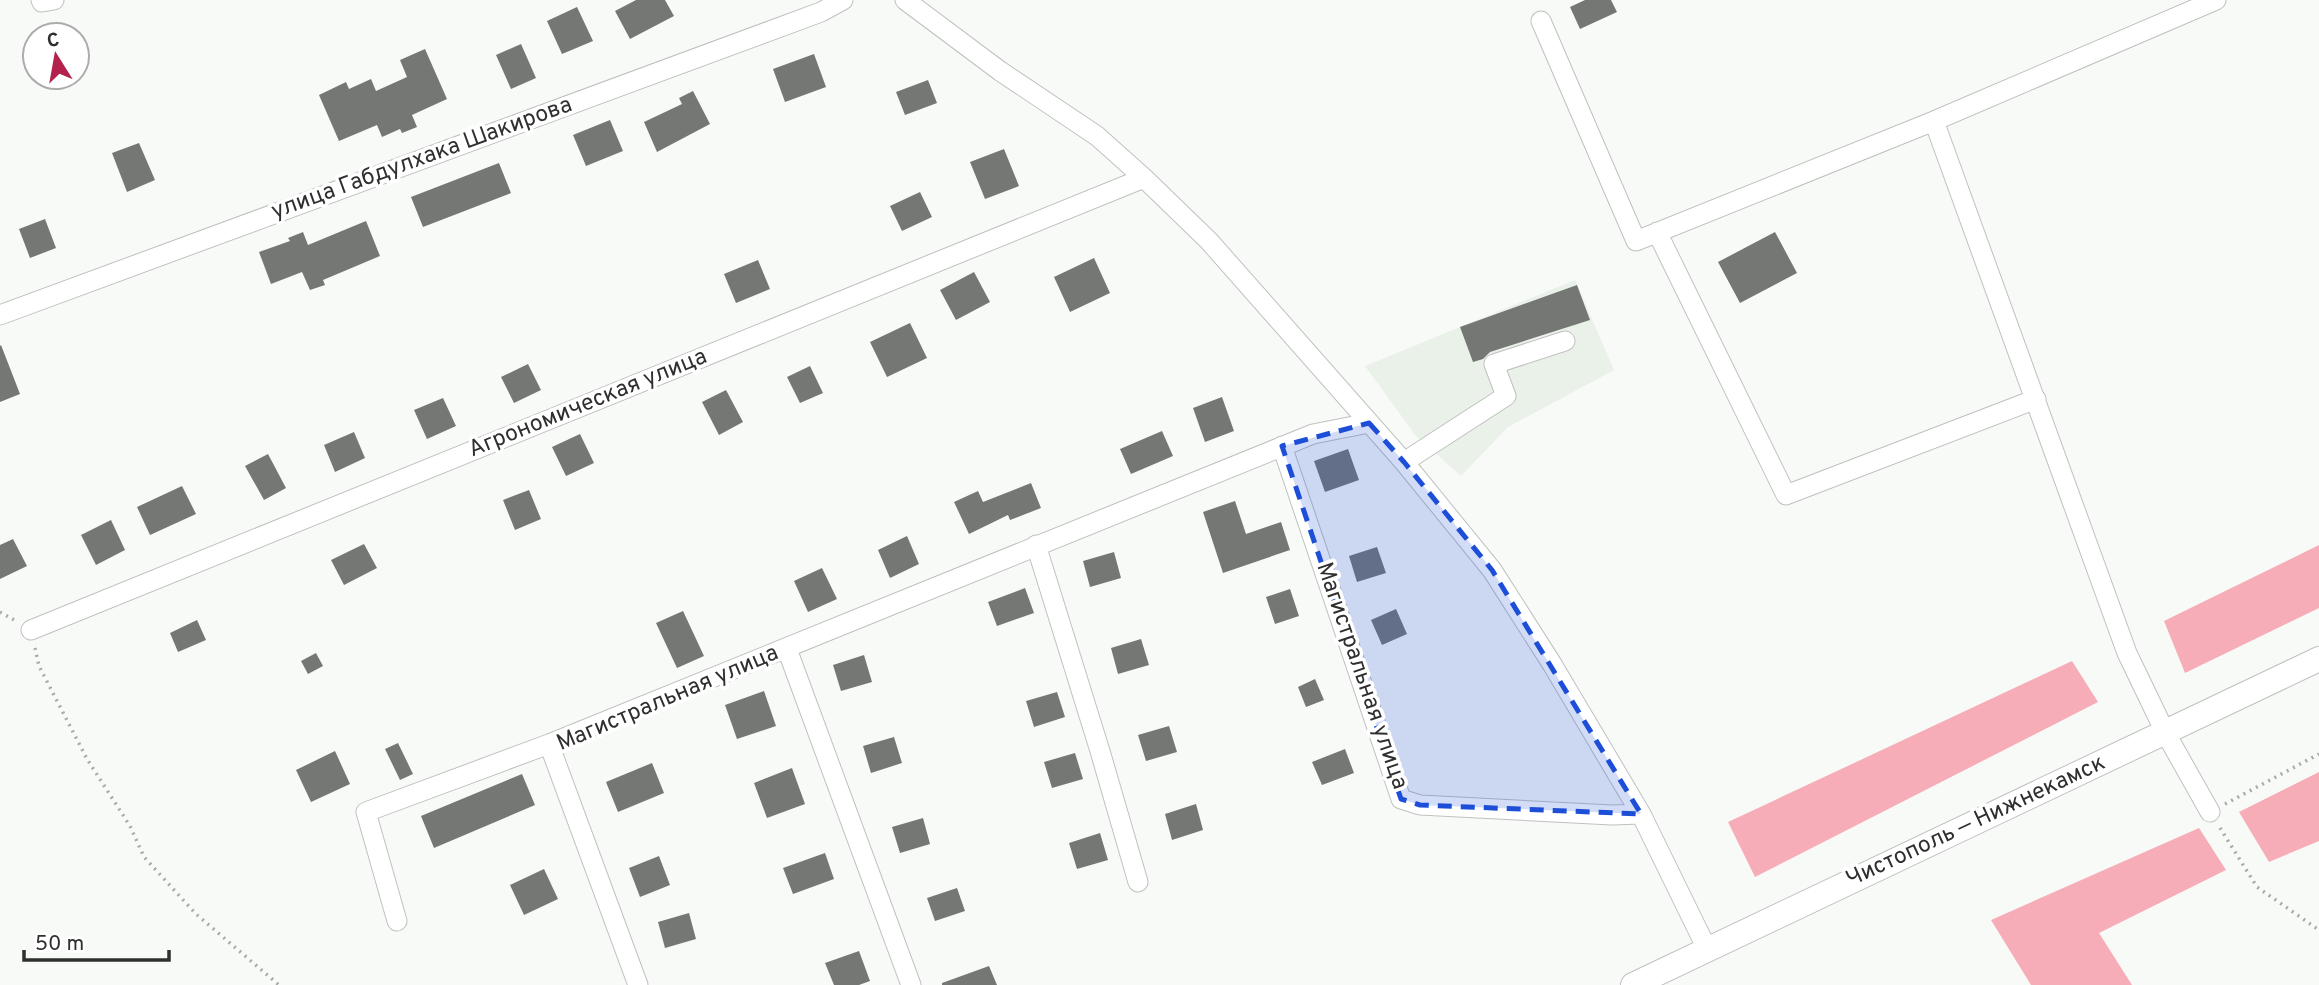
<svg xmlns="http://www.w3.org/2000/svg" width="2319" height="985" viewBox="0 0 2319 985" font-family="Overpass,sans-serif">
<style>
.built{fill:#e9f1e9}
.forest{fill:#f7adb7}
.building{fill:#757775}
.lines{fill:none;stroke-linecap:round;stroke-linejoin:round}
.minor-casing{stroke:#bfc1bf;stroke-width:21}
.major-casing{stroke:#bfc1bf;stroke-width:26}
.path{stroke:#a8aaa8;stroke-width:3.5;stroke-dasharray:2 5;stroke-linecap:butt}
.minor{stroke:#fff;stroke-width:19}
.major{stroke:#fff;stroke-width:24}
.marked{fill:#1d4ed8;fill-opacity:0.2;stroke:#1d4ed8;stroke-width:5;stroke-dasharray:14 9;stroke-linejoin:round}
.labels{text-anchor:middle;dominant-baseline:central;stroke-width:7;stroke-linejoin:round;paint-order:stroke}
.street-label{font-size:23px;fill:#2e2f2e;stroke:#fff}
</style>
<rect width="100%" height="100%" fill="#f8faf8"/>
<path class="built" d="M1575,280L1614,370L1508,427L1461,476L1416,436L1365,366Z"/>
<path class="forest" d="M2319,545V608L2185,673L2164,621Z
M2072,661L2098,702L1755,877L1728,822Z
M2319,772V841L2269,862L2239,812Z
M2199,828L2226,870L2099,933L2132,985H2031L1991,920Z"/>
<path class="building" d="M636,0H665L674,16L630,39L615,11Z
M1585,0H1611L1617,12L1580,29L1570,7Z
M577,7L593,41L562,54L547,21Z
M521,44L536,78L511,89L496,55Z
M425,49L447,99L412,115L417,127L402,133L400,129L382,137L377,125L339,141L319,95L346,82L349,89L371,79L376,91L407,77L400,60Z
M814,54L826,87L785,102L773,69Z
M928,80L937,103L905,115L896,92Z
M693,91L710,124L657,152L644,122L682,104L679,98Z
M610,120L623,151L586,166L573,135Z
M139,143L155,180L127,192L112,153Z
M1004,149L1019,186L985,199L970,162Z
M499,163L511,193L423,227L411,197Z
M920,192L932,217L902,231L890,206Z
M45,219L56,248L30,258L19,229Z
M366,221L380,256L323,280L325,285L310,290L302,272L271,284L259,252L290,241L288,238L303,232L308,245Z
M1775,232L1797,273L1740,303L1718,262Z
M1094,258L1110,293L1070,312L1054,277Z
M758,260L770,289L736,303L724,274Z
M974,272L990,302L956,320L940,290Z
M1577,285L1590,320L1490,352L1483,359L1473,362L1460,327Z
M910,323L927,358L887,377L870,342Z
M1,345L20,394L0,402V346Z
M528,364L541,390L514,403L501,377Z
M810,366L823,393L800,403L787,377Z
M726,390L743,422L719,435L702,402Z
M1222,397L1234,431L1205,442L1193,408Z
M443,398L456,426L427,439L414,410Z
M1162,431L1173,456L1131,474L1120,449Z
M354,432L365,458L335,472L324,445Z
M580,434L594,463L566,476L552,447Z
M1348,449L1359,480L1325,492L1314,461Z
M268,454L286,488L264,500L245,466Z
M1031,483L1041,508L1010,520L1008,515L969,534L954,502L978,491L983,502Z
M182,486L196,514L150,535L137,507Z
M529,490L541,519L515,530L503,500Z
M1235,501L1246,534L1281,522L1290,550L1223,573L1203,512Z
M111,520L125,550L96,565L81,535Z
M907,536L919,564L890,578L878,550Z
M13,539L27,566L0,579V545Z
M364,544L377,568L344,585L331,560Z
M1377,547L1386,573L1357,582L1349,556Z
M1114,552L1121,578L1090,587L1083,561Z
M822,568L837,599L808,612L794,581Z
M1025,588L1034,613L997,626L988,602Z
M1290,589L1299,616L1275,624L1266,597Z
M1396,609L1407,634L1382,645L1371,620Z
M683,611L704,656L677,668L656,623Z
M197,620L206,640L178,652L170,633Z
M1141,639L1149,665L1118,674L1111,648Z
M316,653L323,666L308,674L301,661Z
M864,655L872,682L841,691L833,665Z
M1315,679L1324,700L1306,707L1298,687Z
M764,691L776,726L737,739L725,705Z
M1057,692L1065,717L1034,727L1026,701Z
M1169,726L1177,752L1146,761L1138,735Z
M894,737L902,763L871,773L863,746Z
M398,743L413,774L400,780L385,749Z
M1345,749L1354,773L1322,785L1312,762Z
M335,751L350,784L311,802L296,770Z
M1075,753L1083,779L1052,788L1044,762Z
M652,763L664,793L618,812L606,782Z
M792,768L805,804L767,818L754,783Z
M522,774L535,805L434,848L421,816Z
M1196,804L1203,830L1172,840L1165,814Z
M923,818L930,844L900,853L892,827Z
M1100,833L1108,860L1077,869L1069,843Z
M825,853L834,879L793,894L783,868Z
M659,856L670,885L640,897L629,868Z
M544,869L558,899L524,915L510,885Z
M957,888L965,911L935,921L927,898Z
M689,913L696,939L665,948L658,922Z
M859,951L870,981L859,985H834L825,963Z
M989,966L997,985H942V983Z"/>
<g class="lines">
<g class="minor-casing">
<path id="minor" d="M41,0L42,2L54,0
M905,0L1000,71L1097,136L1144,178L1209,241L1404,462L1492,570L1552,664L1641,814L1707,949
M1541,21L1636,241L1934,121L2216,0
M1934,121L2127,653L2165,732L2210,812
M1657,232L1786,495L2036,399
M0,315L821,12L843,0
M1282,446L1401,799L1420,805L1612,815L1641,814
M1404,462L1506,396L1494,364L1565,341
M1036,545L1100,751L1138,882
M31,630L1144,178
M787,649L911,985
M549,744L638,985
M397,921L366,812L549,744L1313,434L1369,423"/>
</g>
<g class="major-casing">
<path id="major" d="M1633,985L2319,659"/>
</g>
<path class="path" d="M0,612L16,621
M35,648L39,666L87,759L130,826L144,857L196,914L279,985
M2225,804L2319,754
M2220,828L2257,887L2319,930"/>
<use href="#minor" class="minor"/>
<use href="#major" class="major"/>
</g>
<path class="marked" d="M1369,423L1404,462L1492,570L1641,814L1420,805L1401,799L1282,446Z"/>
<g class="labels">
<g class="street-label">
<text transform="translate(422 159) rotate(-20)">улица Габдулхака Шакирова</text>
<text transform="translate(588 404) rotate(-22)">Агрономическая улица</text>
<text transform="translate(1361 676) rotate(71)">Магистральная улица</text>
<text transform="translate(668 699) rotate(-23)">Магистральная улица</text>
<text transform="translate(1976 822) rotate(-25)">Чистополь — Нижнекамск</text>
</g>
</g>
<g transform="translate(56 56) rotate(349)"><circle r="33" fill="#ffffff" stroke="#abacab" stroke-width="2"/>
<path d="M0-5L12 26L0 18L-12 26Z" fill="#b3224d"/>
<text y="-10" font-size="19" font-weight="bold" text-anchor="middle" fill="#2e2f2e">С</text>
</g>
<path d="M24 950v10h145v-10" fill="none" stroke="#2e2f2e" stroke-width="3.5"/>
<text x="35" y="950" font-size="21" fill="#2e2f2e" stroke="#ffffff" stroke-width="5" paint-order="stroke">50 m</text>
</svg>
